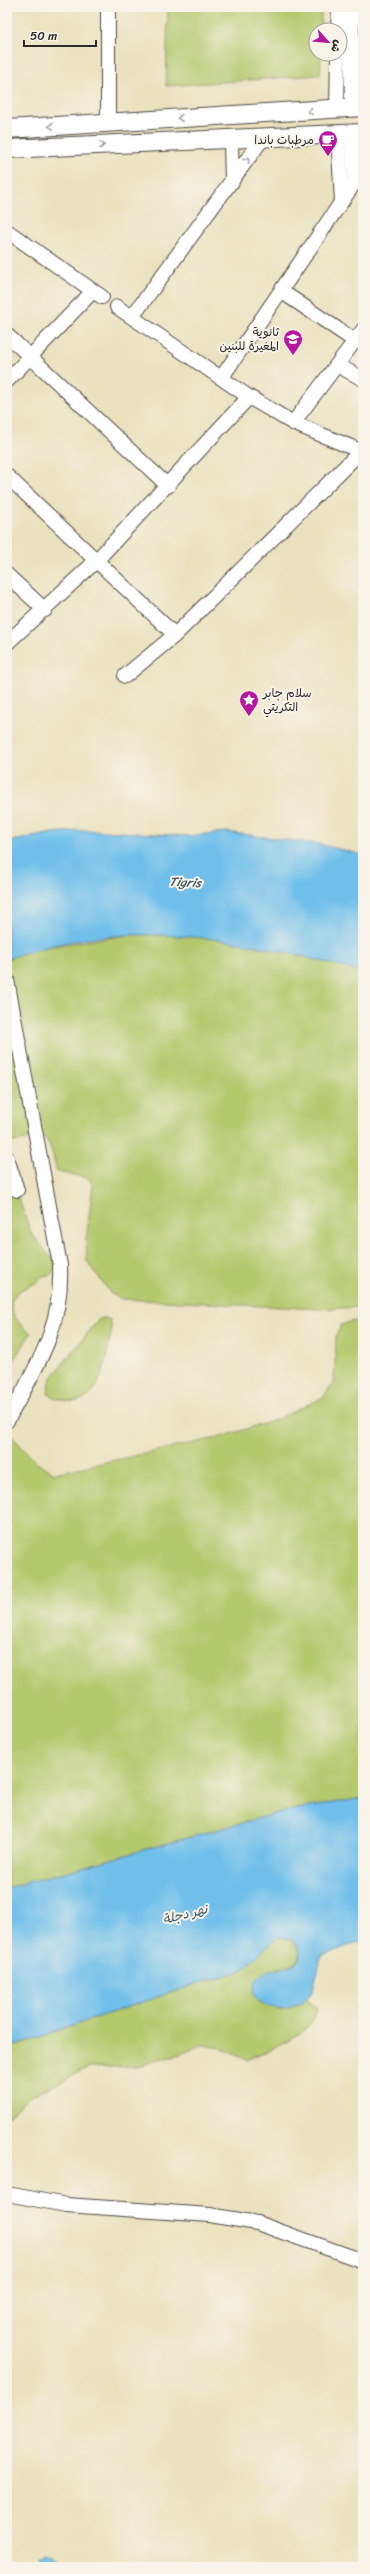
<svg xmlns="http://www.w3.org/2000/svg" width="370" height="2574" viewBox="0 0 370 2574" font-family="Sriracha,'Playpen Sans Arabic',sans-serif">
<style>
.green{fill:#b4c86c;stroke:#707a4c}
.water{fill:#70bfeb;stroke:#4e758b}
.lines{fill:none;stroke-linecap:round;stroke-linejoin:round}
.minor-casing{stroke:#484641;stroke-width:16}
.major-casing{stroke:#484641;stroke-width:20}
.minor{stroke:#fff;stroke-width:14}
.major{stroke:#fff;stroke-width:18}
.oneway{stroke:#a0a0a0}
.labels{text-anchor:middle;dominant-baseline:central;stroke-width:4;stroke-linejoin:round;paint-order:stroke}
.poi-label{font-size:12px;fill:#2b2b2b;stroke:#f7f3e8;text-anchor:end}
.water-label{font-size:13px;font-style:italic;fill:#405765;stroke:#f7f3e8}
</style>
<rect width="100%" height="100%" fill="#f7f3e8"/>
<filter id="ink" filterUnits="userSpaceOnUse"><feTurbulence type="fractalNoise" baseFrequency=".025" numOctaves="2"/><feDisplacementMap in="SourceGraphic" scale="8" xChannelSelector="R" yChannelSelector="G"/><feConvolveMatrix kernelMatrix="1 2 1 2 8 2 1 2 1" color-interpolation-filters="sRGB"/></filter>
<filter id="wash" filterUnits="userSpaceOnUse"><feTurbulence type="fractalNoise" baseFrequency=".012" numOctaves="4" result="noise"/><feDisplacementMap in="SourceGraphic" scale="16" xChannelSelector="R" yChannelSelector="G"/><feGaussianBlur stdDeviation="0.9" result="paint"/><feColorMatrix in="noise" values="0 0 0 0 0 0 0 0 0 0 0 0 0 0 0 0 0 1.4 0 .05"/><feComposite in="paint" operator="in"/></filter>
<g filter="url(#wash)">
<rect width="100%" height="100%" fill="#eae1be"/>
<path class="green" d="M168,7H321V30H316V54H321L320,75L166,86Z
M135,934C188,935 241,940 293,952C316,958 340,966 363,973V1307L321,1309L122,1299L111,1294L87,1261L86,1239L93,1185L88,1178L57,1172L51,1148L45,1137C32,1136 24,1142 12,1142L7,1136V959L32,949Z
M7,1166L31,1233L58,1266L50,1276L44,1275C37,1284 30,1285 21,1290C0,1304 17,1323 31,1333L7,1370Z
M105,1318L110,1320L112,1329C104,1365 101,1422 48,1394L49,1385L53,1376L99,1319Z
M353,1321H363V1798L281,1812L7,1888V1431L38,1464L55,1473L217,1438L275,1420L322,1398L334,1383L336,1336L341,1325Z
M278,1937L289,1938L300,1951L297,1962L264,1973L276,2009H285L306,1999L317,2008C314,2035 270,2049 247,2060L220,2048L202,2045L181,2054L137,2066L89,2068L29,2097L7,2117V2048L199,1983L241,1971Z"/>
<path class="water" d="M85,830L188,836L226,832L318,844L363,855V973C245,938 127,915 7,959V842L53,833Z
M363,1798V1940L322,1956C316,1967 317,1980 312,1991C302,2013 264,2015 253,1993C256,1961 283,1976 299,1960L300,1951C296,1941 289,1937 278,1937L241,1971L199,1983L7,2048V1888L281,1812Z
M44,2553L52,2556L63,2567H41L37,2557Z"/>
</g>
<g filter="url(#ink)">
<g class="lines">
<g class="minor-casing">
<path id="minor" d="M108,7V122
M338,30L339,7
M352,107V7
M337,109L338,54
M338,135L342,201
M231,140L232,182
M7,231L102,297
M281,291L355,341
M117,307L249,397L293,423L363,452
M132,317L263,138
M7,335L168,486
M337,365L363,379
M222,377L355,182L352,134
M7,381L93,291
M293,423L363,330
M7,476L175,635
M7,575L45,610
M7,643L96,561L249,397
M125,676L175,635L361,451
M7,980L60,1265C63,1329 36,1367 7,1421
M7,1158L17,1190
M7,2194L66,2205L210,2215L257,2223L363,2261"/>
</g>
<g class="major-casing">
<path id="major" d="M7,129L363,107
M7,149L363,133"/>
</g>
<use href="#minor" class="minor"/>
<use href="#major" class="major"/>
</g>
<defs><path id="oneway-chevron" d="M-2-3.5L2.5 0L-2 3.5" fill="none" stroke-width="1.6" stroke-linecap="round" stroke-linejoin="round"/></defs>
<g class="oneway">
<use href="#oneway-chevron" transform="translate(310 111) rotate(177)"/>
<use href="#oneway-chevron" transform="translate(180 118) rotate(177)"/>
<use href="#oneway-chevron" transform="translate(51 126) rotate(176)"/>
<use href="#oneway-chevron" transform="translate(102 145) rotate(-2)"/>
<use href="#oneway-chevron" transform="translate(247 160) rotate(-55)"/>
</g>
</g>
<defs>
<g id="cafe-pin" transform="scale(1)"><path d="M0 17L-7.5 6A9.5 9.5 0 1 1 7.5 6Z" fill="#b5179e" stroke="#f7f3e8"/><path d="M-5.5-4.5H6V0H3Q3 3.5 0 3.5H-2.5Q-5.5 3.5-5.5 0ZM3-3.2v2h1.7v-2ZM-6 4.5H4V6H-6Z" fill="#fff"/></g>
<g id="school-pin" transform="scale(1)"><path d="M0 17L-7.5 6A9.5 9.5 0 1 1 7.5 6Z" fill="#b5179e" stroke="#f7f3e8"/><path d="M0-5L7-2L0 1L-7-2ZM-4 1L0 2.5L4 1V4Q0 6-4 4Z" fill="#fff"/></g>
<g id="sight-pin" transform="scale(1)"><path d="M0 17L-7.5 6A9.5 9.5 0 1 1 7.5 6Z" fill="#b5179e" stroke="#f7f3e8"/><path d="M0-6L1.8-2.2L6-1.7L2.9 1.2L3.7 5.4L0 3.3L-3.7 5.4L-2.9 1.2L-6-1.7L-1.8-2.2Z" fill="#fff"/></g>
</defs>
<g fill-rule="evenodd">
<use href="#cafe-pin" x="328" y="140"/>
<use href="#school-pin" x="293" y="339"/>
<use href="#sight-pin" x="249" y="700"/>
</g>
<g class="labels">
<g class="poi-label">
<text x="314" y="140">مرطبات باندا</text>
<text x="279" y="332">ثانوية<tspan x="279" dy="14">المغيرة للبنين</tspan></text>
<text x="263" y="693" text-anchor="start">سلام جابر<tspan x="263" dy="14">التكريتي</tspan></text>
</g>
<g class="water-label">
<text transform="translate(185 882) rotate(3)">Tigris</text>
<text transform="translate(185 1914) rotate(-14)">نهر دجلة</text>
</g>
</g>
<rect width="370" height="2574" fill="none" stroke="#f7f3e8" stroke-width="24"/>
<g transform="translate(328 42) rotate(117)"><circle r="19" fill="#f7f3e8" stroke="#a5a39c"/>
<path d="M0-3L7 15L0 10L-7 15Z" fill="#b5179e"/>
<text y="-6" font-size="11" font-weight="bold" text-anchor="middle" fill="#2b2b2b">ش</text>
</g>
<path d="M24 40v6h72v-6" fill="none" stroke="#2b2b2b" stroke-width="2"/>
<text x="30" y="40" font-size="12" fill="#2b2b2b" stroke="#f7f3e8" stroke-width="3" paint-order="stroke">50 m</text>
</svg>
